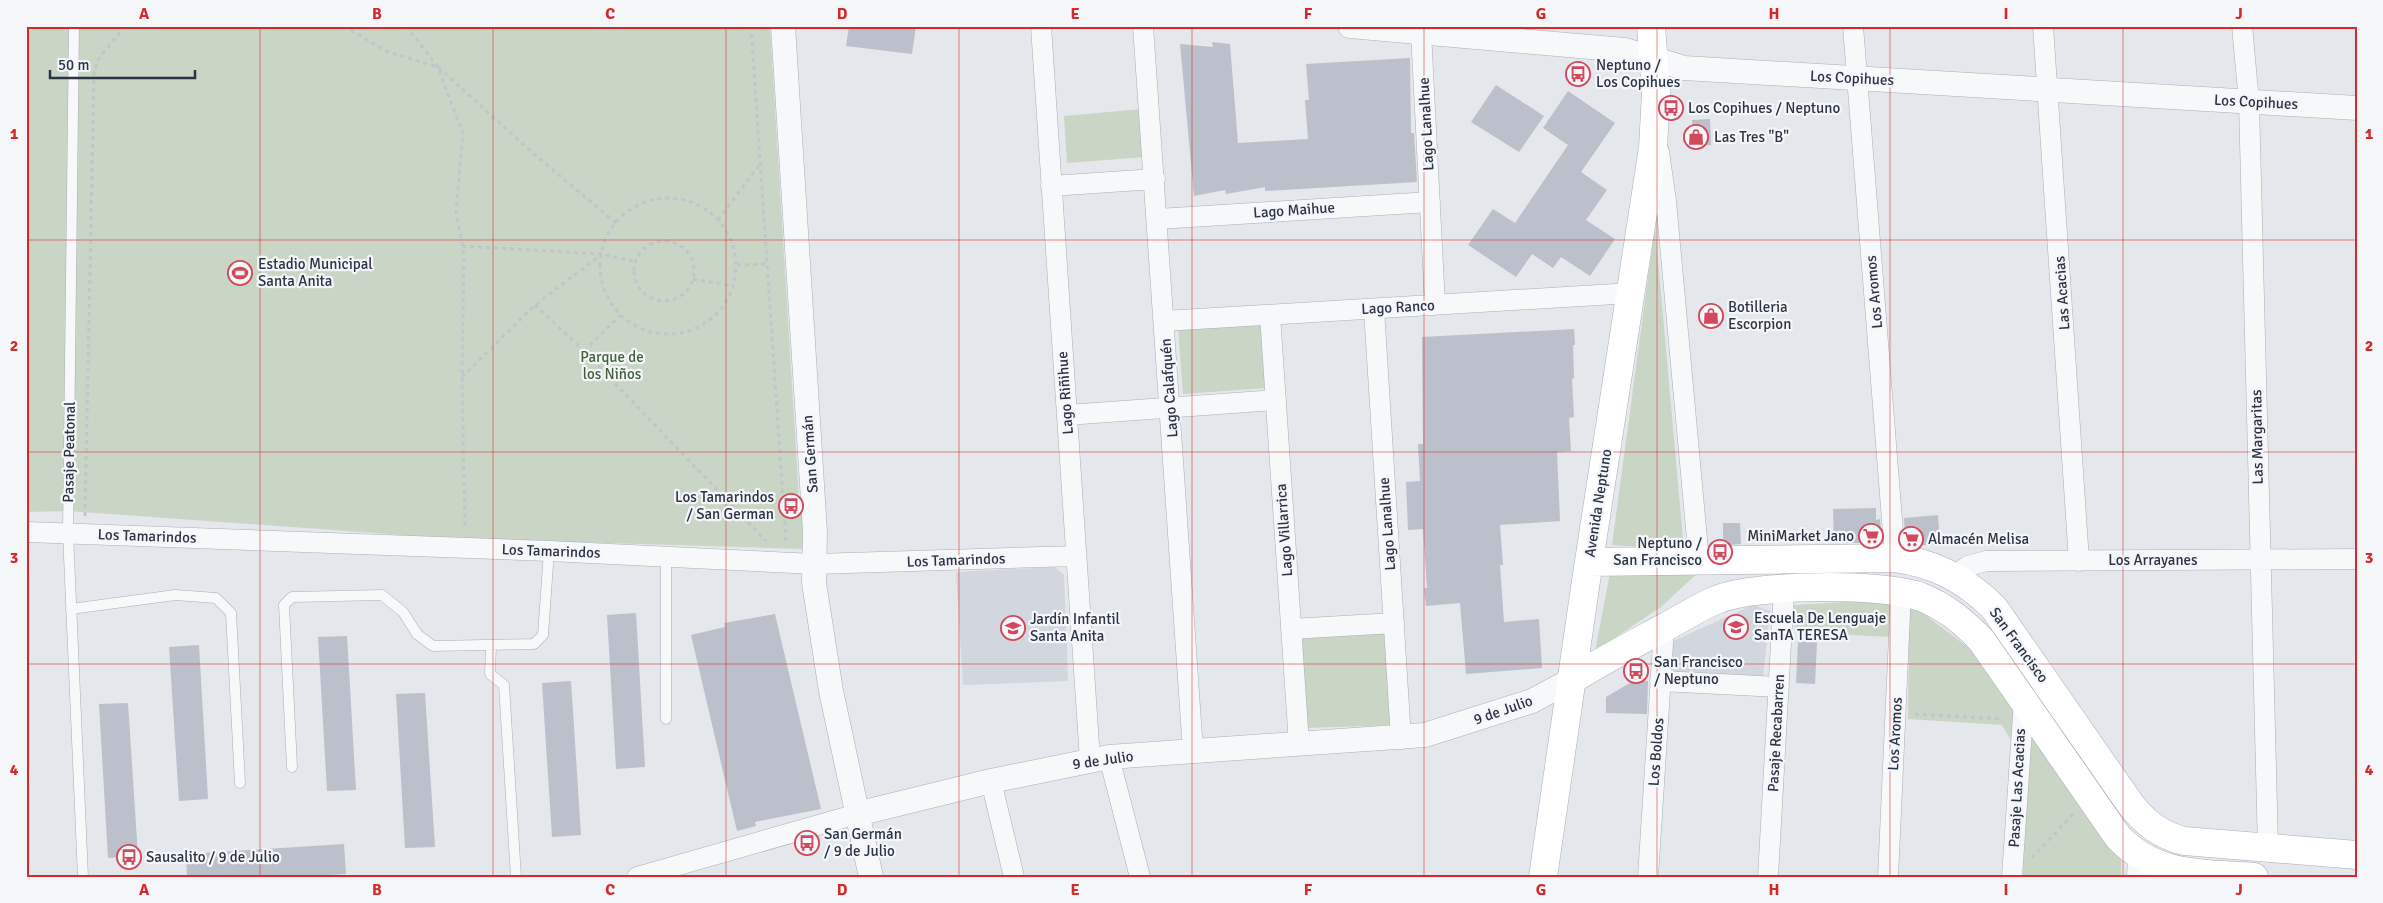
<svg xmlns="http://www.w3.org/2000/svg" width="2383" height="903" viewBox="0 0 2383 903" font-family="Signika,sans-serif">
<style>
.built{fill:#d2d6de}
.green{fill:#c9d6c5}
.building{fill:#bbc0ca}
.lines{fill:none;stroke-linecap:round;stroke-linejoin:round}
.service-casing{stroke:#a9aeb7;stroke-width:11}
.minor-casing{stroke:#a9aeb7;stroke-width:21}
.tertiary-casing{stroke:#a9aeb7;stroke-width:25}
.secondary-casing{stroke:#a9aeb7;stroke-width:29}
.path{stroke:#c2c5cb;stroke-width:3;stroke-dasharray:4 4;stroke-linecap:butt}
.service{stroke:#f7f8fa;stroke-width:10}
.minor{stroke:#f7f8fa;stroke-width:20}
.tertiary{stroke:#f7f8fa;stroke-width:24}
.secondary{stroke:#fff;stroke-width:28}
.grid{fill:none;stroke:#d62828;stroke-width:1;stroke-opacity:0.55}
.labels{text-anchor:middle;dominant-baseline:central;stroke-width:4.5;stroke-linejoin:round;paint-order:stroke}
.poi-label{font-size:15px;fill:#2b3445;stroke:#f4f6f9;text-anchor:start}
.street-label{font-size:15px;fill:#2b3445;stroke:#f4f6f9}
.park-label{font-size:15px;fill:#3f6138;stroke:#f4f6f9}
.neatline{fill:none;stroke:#d62828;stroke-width:2}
.grid-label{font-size:16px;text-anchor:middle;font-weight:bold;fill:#d62828}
</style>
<rect width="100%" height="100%" fill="#e4e7ec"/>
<path class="built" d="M1055,567L1064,575L1068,681L963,685L956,572Z
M1753,605L1770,611L1763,677L1672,674L1671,642Z"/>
<path class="green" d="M26,26H770L799,499C806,515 808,532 802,549L444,538L68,511L26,512Z
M1142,109L1146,157L1067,163L1064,116Z
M1655,226L1684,550L1612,545Z
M1263,322L1267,388L1183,394L1178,328Z
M1702,569L1661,607L1595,651L1610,573Z
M1880,600L1920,611L1969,648L2099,833L2121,855V877H2023L2025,764L2002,725L1908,719L1909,638L1795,632L1794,605Z
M1389,629L1395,725L1306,728L1302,635Z"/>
<path class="building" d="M849,26H916L912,54L846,46Z
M1212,42L1230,44L1238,143L1308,139L1305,100H1309L1306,64L1410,58L1411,133H1414L1417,182L1265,191V187L1226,194L1225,190L1194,196L1180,44L1213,47Z
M1496,85L1544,116L1519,152L1471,122Z
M1568,91L1615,123L1581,172L1607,190L1586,220L1615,239L1590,276L1561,257L1553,268L1532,254L1516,277L1468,245L1493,209L1515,223L1568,145L1543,128Z
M1710,119L1711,145L1693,146L1692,120Z
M1574,329L1575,345H1573L1574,378L1572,379L1574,417L1569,418L1571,451L1557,452L1560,521L1500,525L1503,565H1500L1504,622L1539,619L1542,668L1466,674L1460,603L1426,606L1424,588H1427L1423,529L1408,530L1406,482L1420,481L1418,444H1423L1422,337Z
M1876,508V520L1880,519L1881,530L1870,543H1834L1833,509Z
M1938,515L1940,544L1914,546L1905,538L1904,518Z
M1723,523H1740L1741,544L1729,545L1723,538Z
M636,613L645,767L616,769L607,615Z
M775,614L821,809L755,822L756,826L737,831L691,635L725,627L724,623Z
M347,636L356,790L327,791L318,637Z
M1798,641L1817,642L1815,684L1796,683Z
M199,645L208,799L179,801L169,647Z
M1635,680L1648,681L1647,714L1606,713V697Z
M571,681L581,835L552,837L542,683Z
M425,693L435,847L405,848L396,694Z
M128,703L138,856L108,858L99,704Z
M344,844L346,874L300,877H187L186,854Z"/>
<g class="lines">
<defs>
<path id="service" d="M74,26L68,533L83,877
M666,556V719
M71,609L175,595L216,598L231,613L240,783
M491,645L490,674L504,685L516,877
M292,767L284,605L292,597L382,595L403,612L417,634L433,646L534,644L543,635L549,551"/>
<path id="minor" d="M1041,26L1090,760
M1143,26L1193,751
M1853,26L1895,558
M2043,26L2079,561
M2242,26L2249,102L2268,848
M1421,32L1435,305
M1659,152L1666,201L1699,561
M1051,186L1155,179
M1158,219L1430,202
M1374,309L1401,739
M1270,315L1299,744
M1164,321L1632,293
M1067,415L1276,400
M26,532L549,551L815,564L1076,556
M1954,576L1968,566L1986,561L2357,559
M1291,629L1394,623
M1660,681L1779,687
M1109,757L1140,877
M991,781L1014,877
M637,877L857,814
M1648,877L1664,628
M1768,877L1784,589
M1888,877L1901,592
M2012,877L2024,700
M2137,877L2138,856"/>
<path id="tertiary" d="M783,26L815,532L814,583L831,691L871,877
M1350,26L1625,50L1684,68L2357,108
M857,814L991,781L1109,757L1425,735L1532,701L1573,679"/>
<path id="secondary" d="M1589,562L1895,558C1935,563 1966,580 1994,608L2131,805C2146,824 2161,835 2184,841L2357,855
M1573,679C1603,660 1634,644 1665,627C1683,618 1700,606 1719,599C1757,584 1883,583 1921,597C1946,607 1964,622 1982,641L2118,837C2156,877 2202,873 2254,877
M1543,877L1587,574L1653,148L1656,93L1651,26"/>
</defs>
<use href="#service" class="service-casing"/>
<use href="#minor" class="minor-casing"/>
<use href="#tertiary" class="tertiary-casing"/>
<use href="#secondary" class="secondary-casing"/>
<path class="path" d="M344,26L386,51L438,67L534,154L616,223
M406,26L438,67L463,134L456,212L464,254L462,377L465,529
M751,26L786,543
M600 266a68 68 0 1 1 136 0a68 68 0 1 1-136 0Z
M718,220L760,164
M634 271a30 30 0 1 1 60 0a30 30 0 1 1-60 0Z
M462,246L601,254L636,262
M737,265L767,264
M693,279L734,286
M535,305L584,351L766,541
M584,351L621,315
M462,377L535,305L601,255
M85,516L94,74L98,60L125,26
M1915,714L2003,719
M2032,858L2074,813"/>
<use href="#service" class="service"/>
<use href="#minor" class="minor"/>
<use href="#tertiary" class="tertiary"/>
<use href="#secondary" class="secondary"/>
</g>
<path class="grid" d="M260,26V877M493,26V877M726,26V877M959,26V877M1192,26V877M1424,26V877M1657,26V877M1890,26V877M2123,26V877M26,240H2357M26,452H2357M26,664H2357"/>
<defs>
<symbol id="bus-ring" viewBox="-11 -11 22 22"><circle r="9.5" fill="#f4f6f9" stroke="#d1495b" stroke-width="1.5"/><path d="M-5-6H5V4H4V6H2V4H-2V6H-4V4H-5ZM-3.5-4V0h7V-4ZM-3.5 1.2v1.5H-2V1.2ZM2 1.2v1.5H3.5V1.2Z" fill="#d1495b"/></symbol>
<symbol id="shop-ring" viewBox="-11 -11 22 22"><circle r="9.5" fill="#f4f6f9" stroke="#d1495b" stroke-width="1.5"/><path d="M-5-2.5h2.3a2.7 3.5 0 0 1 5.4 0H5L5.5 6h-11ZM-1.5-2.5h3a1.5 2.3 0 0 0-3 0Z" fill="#d1495b"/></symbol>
<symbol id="stadium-ring" viewBox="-11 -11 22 22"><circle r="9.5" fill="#f4f6f9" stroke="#d1495b" stroke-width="1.5"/><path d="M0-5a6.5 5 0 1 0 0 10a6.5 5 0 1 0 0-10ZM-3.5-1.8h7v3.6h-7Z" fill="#d1495b"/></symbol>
<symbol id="supermarket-ring" viewBox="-11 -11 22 22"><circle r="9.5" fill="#f4f6f9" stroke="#d1495b" stroke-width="1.5"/><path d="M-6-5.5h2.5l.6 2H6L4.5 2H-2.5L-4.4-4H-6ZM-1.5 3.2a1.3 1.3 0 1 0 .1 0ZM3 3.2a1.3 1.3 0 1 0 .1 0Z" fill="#d1495b"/></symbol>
<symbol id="school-ring" viewBox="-11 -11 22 22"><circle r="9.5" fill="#f4f6f9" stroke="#d1495b" stroke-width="1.5"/><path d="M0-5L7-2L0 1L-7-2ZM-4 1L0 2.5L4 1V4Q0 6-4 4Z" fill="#d1495b"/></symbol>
</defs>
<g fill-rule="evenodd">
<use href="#bus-ring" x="1564" y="60" width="28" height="28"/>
<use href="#bus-ring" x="1657" y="94" width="28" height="28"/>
<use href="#shop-ring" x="1682" y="123" width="28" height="28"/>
<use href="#stadium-ring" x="226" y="259" width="28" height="28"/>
<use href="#shop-ring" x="1697" y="302" width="28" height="28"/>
<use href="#bus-ring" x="777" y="492" width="28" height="28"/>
<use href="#supermarket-ring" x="1857" y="522" width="28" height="28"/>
<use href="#supermarket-ring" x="1897" y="525" width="28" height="28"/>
<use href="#bus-ring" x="1706" y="538" width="28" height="28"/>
<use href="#school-ring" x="1722" y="613" width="28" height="28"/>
<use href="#school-ring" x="999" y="614" width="28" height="28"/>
<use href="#bus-ring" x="1622" y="657" width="28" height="28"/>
<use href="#bus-ring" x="793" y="829" width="28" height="28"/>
<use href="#bus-ring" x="115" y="843" width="28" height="28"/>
</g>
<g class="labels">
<g class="poi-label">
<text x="1596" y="65">Neptuno /<tspan x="1596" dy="17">Los Copihues</tspan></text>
<text x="1688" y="108">Los Copihues / Neptuno</text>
<text x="1714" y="137">Las Tres "B"</text>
<text x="258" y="264">Estadio Municipal<tspan x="258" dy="17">Santa Anita</tspan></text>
<text x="1728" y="307">Botilleria<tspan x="1728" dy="17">Escorpion</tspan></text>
<text x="774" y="497" text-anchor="end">Los Tamarindos<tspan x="774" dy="17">/ San German</tspan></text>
<text x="1854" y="536" text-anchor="end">MiniMarket Jano</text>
<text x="1928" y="539">Almacén Melisa</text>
<text x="1702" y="543" text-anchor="end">Neptuno /<tspan x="1702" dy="17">San Francisco</tspan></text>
<text x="1754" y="618">Escuela De Lenguaje<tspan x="1754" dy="17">SanTA TERESA</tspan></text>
<text x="1030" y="619">Jardín Infantil<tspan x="1030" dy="17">Santa Anita</tspan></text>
<text x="1654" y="662">San Francisco<tspan x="1654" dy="17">/ Neptuno</tspan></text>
<text x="824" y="834">San Germán<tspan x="824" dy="17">/ 9 de Julio</tspan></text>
<text x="146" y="857">Sausalito / 9 de Julio</text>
</g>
<g class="street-label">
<text transform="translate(1852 78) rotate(3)">Los Copihues</text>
<text transform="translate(2256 102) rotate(3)">Los Copihues</text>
<text transform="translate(1426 124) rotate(-93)">Lago Lanalhue</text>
<text transform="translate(1294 210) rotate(-4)">Lago Maihue</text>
<text transform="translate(1874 292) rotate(-95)">Los Aromos</text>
<text transform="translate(2062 293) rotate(-94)">Las Acacias</text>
<text transform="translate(1398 307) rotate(-3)">Lago Ranco</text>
<text transform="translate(1169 388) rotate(-94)">Lago Calafquén</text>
<text transform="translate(1065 393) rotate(-94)">Lago Riñihue</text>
<text transform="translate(2257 437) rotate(-91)">Las Margaritas</text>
<text transform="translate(69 452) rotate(-89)">Pasaje Peatonal</text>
<text transform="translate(810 454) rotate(-94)">San Germán</text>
<text transform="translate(1598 503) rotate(-81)">Avenida Neptuno</text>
<text transform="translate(1387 524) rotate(-94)">Lago Lanalhue</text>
<text transform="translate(1284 530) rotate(-94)">Lago Villarrica</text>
<text transform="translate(147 536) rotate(2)">Los Tamarindos</text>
<text transform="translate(551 551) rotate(2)">Los Tamarindos</text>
<text transform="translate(956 560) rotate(-2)">Los Tamarindos</text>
<text x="2153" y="560">Los Arrayanes</text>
<text transform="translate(2019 645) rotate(54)">San Francisco</text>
<text transform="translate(1503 710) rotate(-19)">9 de Julio</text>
<text transform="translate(1776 733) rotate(-87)">Pasaje Recabarren</text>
<text transform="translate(1895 734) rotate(-87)">Los Aromos</text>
<text transform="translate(1656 752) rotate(-86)">Los Boldos</text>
<text transform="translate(1103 760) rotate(-8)">9 de Julio</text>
<text transform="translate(2017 788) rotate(-87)">Pasaje Las Acacias</text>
</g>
<g class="park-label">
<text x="612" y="357">Parque de<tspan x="612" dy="17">los Niños</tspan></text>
</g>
</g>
<rect width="2383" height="903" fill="none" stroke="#f4f6f9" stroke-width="55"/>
<path d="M50 70v8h145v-8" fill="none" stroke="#2b3445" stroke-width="2.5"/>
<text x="58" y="70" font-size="15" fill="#2b3445" stroke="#f4f6f9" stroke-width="4" paint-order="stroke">50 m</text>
<rect x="28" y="28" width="2328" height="848" class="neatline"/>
<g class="grid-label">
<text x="144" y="19">A</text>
<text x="377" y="19">B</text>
<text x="610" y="19">C</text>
<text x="842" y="19">D</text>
<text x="1075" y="19">E</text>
<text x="1308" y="19">F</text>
<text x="1541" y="19">G</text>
<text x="1774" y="19">H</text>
<text x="2006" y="19">I</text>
<text x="2239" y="19">J</text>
<text x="14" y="139">1</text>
<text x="2369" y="139">1</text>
<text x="14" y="351">2</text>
<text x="2369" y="351">2</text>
<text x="14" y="563">3</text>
<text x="2369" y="563">3</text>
<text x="14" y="775">4</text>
<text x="2369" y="775">4</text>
<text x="144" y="895">A</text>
<text x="377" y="895">B</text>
<text x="610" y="895">C</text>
<text x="842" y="895">D</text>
<text x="1075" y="895">E</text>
<text x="1308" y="895">F</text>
<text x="1541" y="895">G</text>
<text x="1774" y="895">H</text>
<text x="2006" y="895">I</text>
<text x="2239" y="895">J</text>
</g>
</svg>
